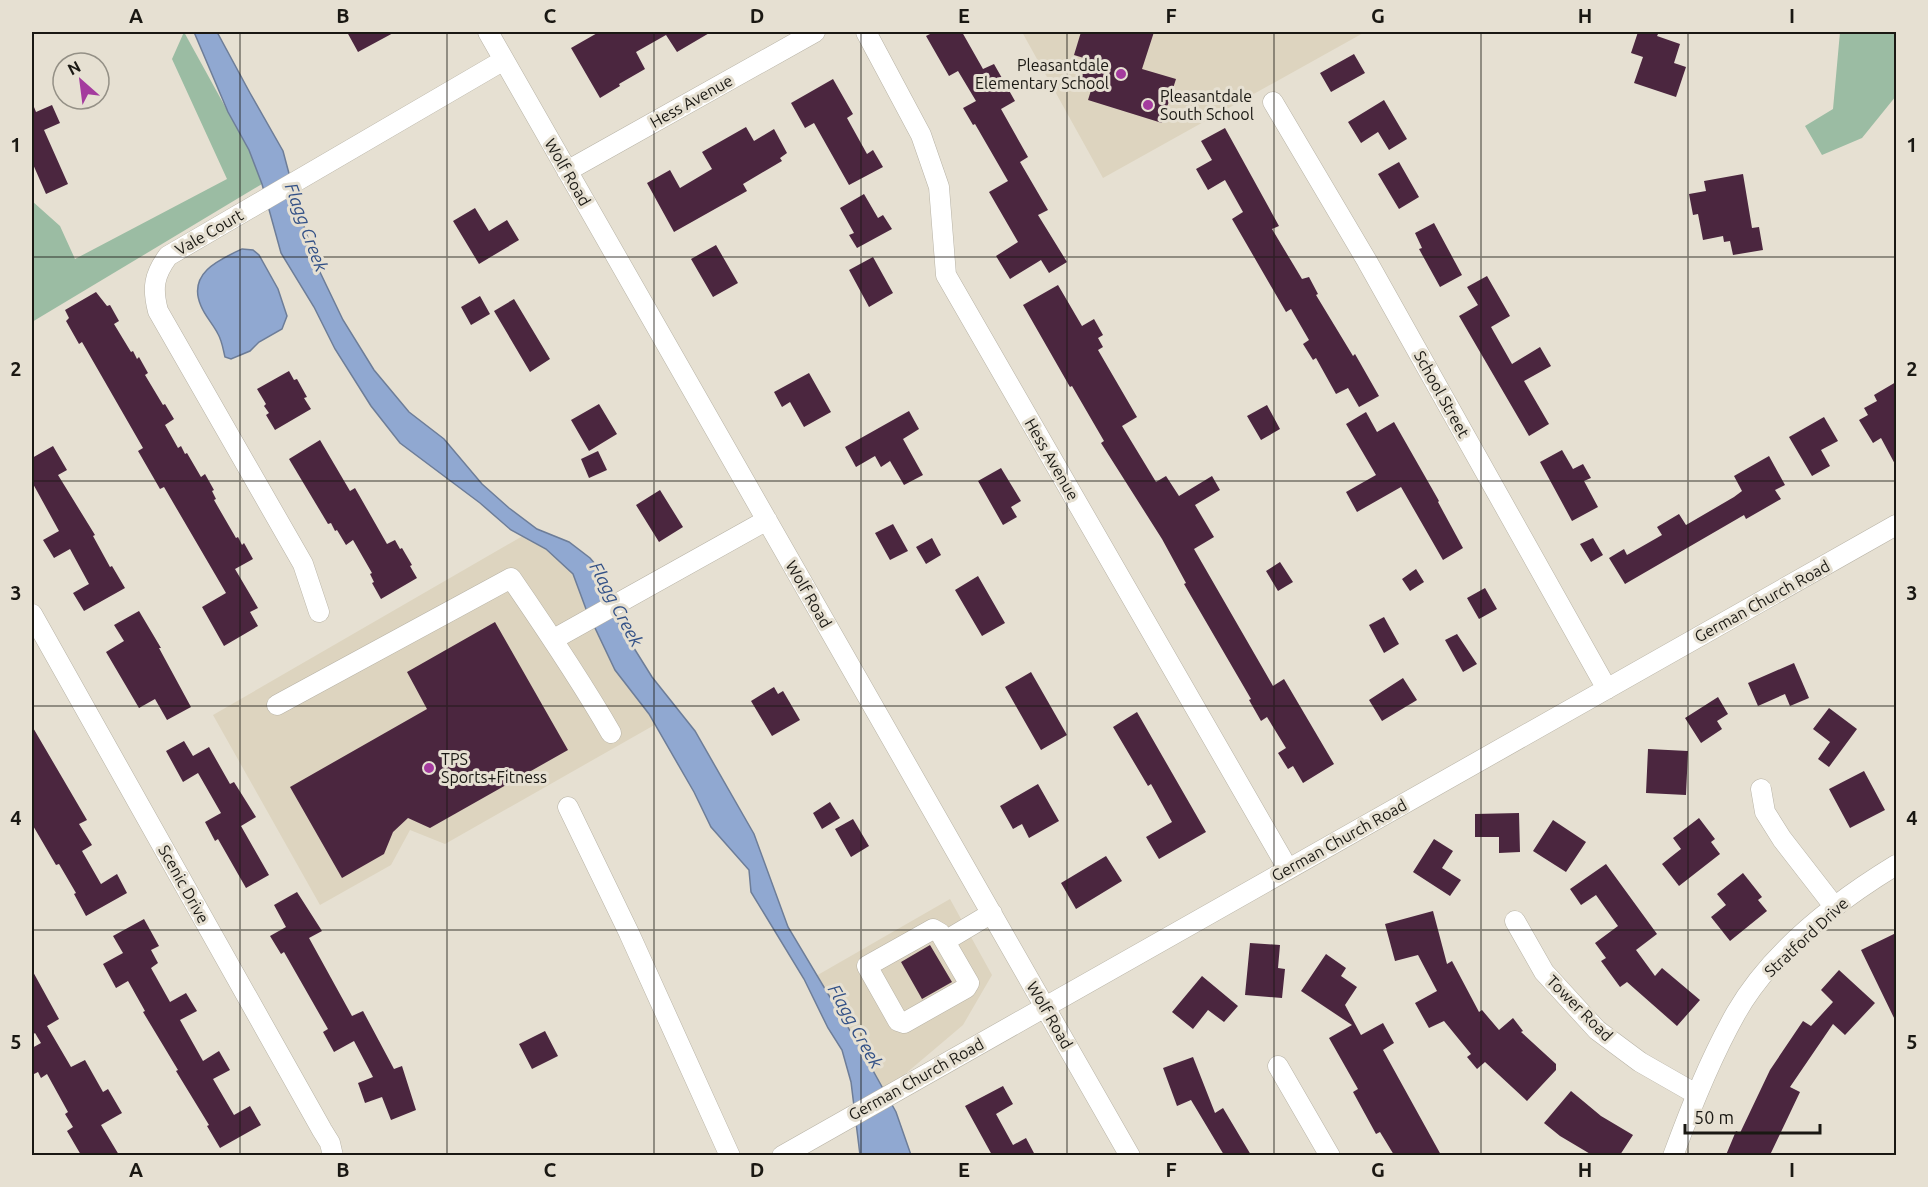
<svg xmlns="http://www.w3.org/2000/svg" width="1928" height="1187" viewBox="0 0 1928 1187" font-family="Ubuntu,sans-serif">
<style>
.built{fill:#ddd4bf}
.green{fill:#9bbca3}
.water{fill:#90a8d1;stroke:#6d7d98;stroke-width:1.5}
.building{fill:#4b263f}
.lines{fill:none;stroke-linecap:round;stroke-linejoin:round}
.minor-casing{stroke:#b7b2a5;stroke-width:21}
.minor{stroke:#fff;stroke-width:20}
.grid{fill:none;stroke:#1a1813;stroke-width:1.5;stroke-opacity:0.55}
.poi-dot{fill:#a43b9e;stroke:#e6e0d2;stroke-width:2}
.labels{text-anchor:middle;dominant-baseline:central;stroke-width:6;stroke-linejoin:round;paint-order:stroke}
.poi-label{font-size:16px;fill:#1a1813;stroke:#e6e0d2;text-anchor:start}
.street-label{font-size:16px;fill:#1a1813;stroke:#e6e0d2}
.water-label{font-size:18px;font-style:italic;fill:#325086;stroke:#e6e0d2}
.neatline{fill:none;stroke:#1a1813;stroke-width:2}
.grid-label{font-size:20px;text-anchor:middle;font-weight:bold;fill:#1a1813}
</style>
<rect width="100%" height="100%" fill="#e6e0d2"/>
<path class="built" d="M1022,32H1365L1103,178Z
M533,530L607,603L652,686L672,715L445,844L410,830L391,865L320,905L213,715Z
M950,899L992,975L963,1025L878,1097L809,980Z"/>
<path class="green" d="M184,32L249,150L262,184L32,322V201L60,226L75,259L227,179L172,59Z
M1840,32H1896V96L1862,138L1822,155L1805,126L1833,109Z"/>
<path class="water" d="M194,32H217L250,93L283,151L299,211L318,268L343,320L374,370L409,412L444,439L482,484L509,508L537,529L569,542L590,558L603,573L605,587L617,621L652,677L695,731L754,834L788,927L861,1049L896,1112L911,1155H860L851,1082L842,1050L828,1028L804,979L751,892L749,870L711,827L694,792L649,714L615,670L586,609L573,574L546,549L511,530L480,503L400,443L371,406L335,349L314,307L281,253L262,184L249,150L228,112Z
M242,249L253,250L259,255L278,289L287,316L282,329L259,342L250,351L231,359L225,357C223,349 222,341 218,334C213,324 205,316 201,306C187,274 218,260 242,249Z"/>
<path class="building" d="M347,32H395L358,52Z
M599,32H711L677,52L666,35L636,52L645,69L619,84L620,86L600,98L571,48Z
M934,32H962L983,69L994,64L1015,101L1001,109L1028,157L1020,162L1048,210L1038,215L1067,262L1049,273L1041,260L1010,279L996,256L1018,242L989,192L1008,181L975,124L973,125L963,108L976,101L958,71L949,76L926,36Z
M1081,32H1154L1142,69L1176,79L1162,123L1088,100L1093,84L1081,80L1087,59L1074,55Z
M1638,32H1659L1657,36L1680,44L1674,63L1686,67L1676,97L1634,83L1643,57L1631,53Z
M1354,54L1365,73L1331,92L1320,73Z
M833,79L853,114L847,118L867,154L873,150L883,167L849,185L814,123L805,128L791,103Z
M1384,100L1407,139L1389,150L1378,132L1361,143L1348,122Z
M32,102L36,112L52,105L60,123L44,130L68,184L46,194L32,162Z
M746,127L754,141L774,129L787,153L780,158L782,161L743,184L747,191L674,232L647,183L670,170L680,188L712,169L702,152Z
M1225,128L1279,226L1272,229L1302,279L1309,277L1318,294L1316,295L1353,356L1355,354L1379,396L1359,407L1348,388L1336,394L1316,358L1313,360L1303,344L1309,340L1291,309L1286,312L1232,219L1243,212L1225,180L1208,190L1196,169L1212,160L1201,141Z
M1399,162L1419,197L1399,209L1378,174Z
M1743,174L1752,228L1759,227L1763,250L1733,255L1730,241L1724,242L1723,236L1703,240L1698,214L1693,215L1689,194L1706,191L1704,181Z
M864,194L878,218L883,215L892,229L857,248L849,235L854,233L840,208Z
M475,208L489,231L507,220L519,240L479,264L453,221Z
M1434,223L1462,275L1440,287L1419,249L1422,248L1415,233Z
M716,245L738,283L713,297L691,259Z
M873,257L893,293L869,307L849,270Z
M1487,276L1510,316L1491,327L1512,364L1540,347L1551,366L1524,381L1549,424L1529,436L1459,316L1478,305L1467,287Z
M1058,285L1082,326L1094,319L1103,335L1098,338L1103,347L1098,350L1137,417L1122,426L1156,482L1166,476L1179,496L1212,476L1220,490L1195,505L1214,537L1194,549L1273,686L1284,679L1334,764L1303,783L1293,766L1288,769L1278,753L1286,748L1267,717L1261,721L1249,700L1251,699L1184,584L1186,583L1162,539L1101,443L1104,441L1072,386L1070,387L1023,305Z
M96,292L107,306L110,305L119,321L114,324L131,352L133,351L137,359L139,357L148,373L145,375L163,405L165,404L174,419L165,425L178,448L181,446L185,454L187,453L201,477L205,474L214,490L212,491L216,499L214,500L236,538L238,537L242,545L244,543L253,559L235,569L258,608L250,612L258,626L224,646L202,607L226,593L164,487L160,489L138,451L143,448L82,342L79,344L66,321L69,318L65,310Z
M480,296L490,314L471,325L461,307Z
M514,299L550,359L530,372L494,311Z
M289,371L294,380L297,379L307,397L304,398L311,409L275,430L266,415L269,413L264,406L266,404L257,389Z
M809,373L831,412L804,427L790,402L782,407L774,392Z
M1896,382V466L1881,438L1873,443L1859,420L1868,415L1864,408L1877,401L1874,395Z
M599,404L617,434L589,451L571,420Z
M1267,405L1280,429L1261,440L1247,416Z
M909,411L919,429L903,439L923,475L904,485L890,461L881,467L875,456L856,467L845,447Z
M1366,412L1377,432L1394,422L1439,501L1438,502L1463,548L1443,560L1401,487L1357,512L1346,492L1376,475L1346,424Z
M1824,417L1838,441L1821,450L1830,466L1812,476L1789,437Z
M320,440L350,491L355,488L387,544L395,540L400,549L402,548L412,565L410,566L417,578L381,599L372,583L374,582L370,574L372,573L353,540L346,545L337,530L335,531L331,523L328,524L289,459Z
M53,446L67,470L58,475L95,535L93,536L110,567L112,566L125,588L84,611L73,593L89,584L70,549L54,558L43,540L59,531L32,482V458Z
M1562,450L1573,469L1583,464L1591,478L1584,481L1598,507L1572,521L1540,462Z
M598,451L607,470L589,478L581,459Z
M1769,456L1785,485L1775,490L1781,499L1746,519L1744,515L1625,584L1609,558L1624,549L1627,555L1662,535L1657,527L1679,514L1686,525L1734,497L1742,491L1734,476Z
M1001,468L1021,501L1011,507L1017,517L1003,525L978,481Z
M660,490L683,527L659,542L636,505Z
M893,524L908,551L890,560L875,533Z
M932,538L941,555L926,564L916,547Z
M1593,538L1603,555L1591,562L1580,544Z
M1280,562L1293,582L1278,591L1266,571Z
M1416,569L1424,582L1410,591L1402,579Z
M978,576L1005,623L982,636L955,590Z
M1485,588L1497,609L1479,619L1467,598Z
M139,611L161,648H159L191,707L167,720L155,699L139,708L106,652L124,641L114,625Z
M1384,617L1399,644L1384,653L1369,625Z
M495,622L568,750L430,828L408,818L393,832L384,854L342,878L290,787L427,709L407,672Z
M1457,634L1477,664L1463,672L1445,640Z
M1794,663L1809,698L1790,706L1785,694L1758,706L1748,683Z
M1031,672L1067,735L1041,750L1005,687Z
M1403,678L1417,700L1382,721L1369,700Z
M774,687L778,694L783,691L800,720L772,736L751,701Z
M1718,697L1728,714L1717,721L1722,729L1701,743L1685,718Z
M1829,708L1857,729L1829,767L1818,759L1830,742L1813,729Z
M1137,712L1206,832L1159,859L1146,837L1172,822L1151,784L1148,786L1113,727Z
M32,726L87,820L79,824L92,845L82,851L101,884L117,874L127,893L86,916L74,894L76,893L59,864L56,865L32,824Z
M184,741L193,756L209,747L230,784L234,782L256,817L241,826L269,875L246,888L218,839L215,841L205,822L221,813L198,773L183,782L166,751Z
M1648,749L1688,751L1686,795L1646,793Z
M1864,771L1885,810L1850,828L1829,789Z
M1038,784L1059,821L1029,838L1022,824L1013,829L1000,806Z
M830,802L840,818L822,829L813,813Z
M1519,813L1520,852L1499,853V837H1475V814Z
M1699,818L1715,839L1711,842L1720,854L1679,886L1662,864L1681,849L1673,838Z
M853,819L869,846L851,857L835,829Z
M1553,820L1586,842L1566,872L1533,851Z
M1434,839L1453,851L1442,868L1461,880L1450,896L1413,872Z
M1106,856L1122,881L1076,909L1061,883Z
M1606,864L1657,934L1636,950L1655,976L1662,968L1700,1000L1677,1026L1627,982L1620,987L1601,961L1606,958L1595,943L1618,926L1596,895L1581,905L1570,889Z
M1743,873L1762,897L1758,900L1767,911L1730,941L1711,917L1726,905L1717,894Z
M297,892L322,931L309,938L352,1016L363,1011L394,1069L402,1066L416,1110L391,1120L382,1097L365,1103L358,1083L373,1077L354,1041L334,1052L323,1032L328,1029L284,952L281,954L270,936L286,927L274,905Z
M1433,911L1447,964L1452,961L1479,1012L1482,1010L1499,1030L1513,1018L1523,1031L1521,1032L1556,1064V1070L1527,1101L1485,1062L1477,1069L1467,1057L1471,1054L1444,1021L1429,1028L1415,1003L1437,991L1418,955L1395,961L1385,924Z
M144,919L159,946L151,950L158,963L151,968L170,1002L186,993L197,1011L180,1020L203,1061L219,1051L230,1070L213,1079L234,1115L250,1106L261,1125L220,1148L207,1126L209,1125L176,1071L178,1070L143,1012L145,1011L128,981L116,988L103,964L123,953L113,936Z
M1896,933V1022L1861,950Z
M1250,943L1280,945L1278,968L1285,969L1282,998L1245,995Z
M930,945L952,982L922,999L901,962Z
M1326,954L1346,968L1341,976L1357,987L1345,1005L1361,1035L1383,1023L1394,1043L1383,1050L1441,1155H1394L1380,1132L1376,1134L1353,1092L1358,1089L1329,1038L1352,1025L1301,991Z
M32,970L59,1019L47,1026L71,1067L85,1060L103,1092L108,1089L122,1113L101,1125L119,1155H81L67,1131L73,1127L65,1114L68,1112L47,1074L41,1078L38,1072L32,1075V1048L41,1043L35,1033L32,1035Z
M1839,970L1875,1003L1845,1035L1833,1024L1790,1087L1800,1092L1770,1155H1726L1736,1131L1740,1133L1770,1070L1803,1021L1811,1026L1833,1002L1821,990Z
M1202,976L1238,1006L1224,1022L1208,1010L1193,1029L1172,1012Z
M545,1031L558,1056L532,1069L519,1044Z
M1193,1057L1215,1113L1223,1108L1251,1155H1224L1191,1100L1177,1106L1163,1068Z
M1003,1086L1013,1104L996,1114L1013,1145L1026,1138L1035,1155H992L965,1106Z
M1571,1091L1601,1116L1633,1135L1620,1155H1592L1560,1136L1544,1123Z"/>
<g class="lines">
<defs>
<path id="minor" d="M488,32L1130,1156
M866,32L921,135L939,187L946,275L1288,869
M1273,102L1367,261L1607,689
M567,171L815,32
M319,612L303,564L158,311C152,288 154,275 168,256L504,60
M32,614L322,1130L330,1143L333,1156
M554,639L767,520
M277,705L511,578C546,629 580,679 611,733
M1761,789L1765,812L1782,839L1834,906
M568,807L629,933L730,1156
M1515,921L1544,972L1597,1030L1640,1062L1696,1094
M933,929L940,933L969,983L966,988L904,1023L898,1021L867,966Z
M945,941L992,913
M1278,1066L1330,1156
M782,1156L1896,525
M1673,1156C1691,1107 1710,1059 1736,1013C1771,952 1837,901 1896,865"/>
</defs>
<use href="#minor" class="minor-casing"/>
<use href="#minor" class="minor"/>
</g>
<path class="grid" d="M240,32V1156M447,32V1156M654,32V1156M861,32V1156M1067,32V1156M1274,32V1156M1481,32V1156M1688,32V1156M32,257H1896M32,481H1896M32,706H1896M32,930H1896"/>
<g class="poi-dot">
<circle cx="1121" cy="74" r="6"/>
<circle cx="1148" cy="105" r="6"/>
<circle cx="429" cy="768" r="6"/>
</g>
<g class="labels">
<g class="poi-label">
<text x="1109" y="65" text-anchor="end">Pleasantdale<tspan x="1109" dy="18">Elementary School</tspan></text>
<text x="1160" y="96">Pleasantdale<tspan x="1160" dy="18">South School</tspan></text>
<text x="441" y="759">TPS<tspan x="441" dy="18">Sports+Fitness</tspan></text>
</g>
<g class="street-label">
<text transform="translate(691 101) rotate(-29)">Hess Avenue</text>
<text transform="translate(568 172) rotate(60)">Wolf Road</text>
<text transform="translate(209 232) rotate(-30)">Vale Court</text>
<text transform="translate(1442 394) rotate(61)">School Street</text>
<text transform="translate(1052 459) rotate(60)">Hess Avenue</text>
<text transform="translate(809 594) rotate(60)">Wolf Road</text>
<text transform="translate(1762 601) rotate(-29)">German Church Road</text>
<text transform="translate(1339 840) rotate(-29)">German Church Road</text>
<text transform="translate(184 884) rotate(61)">Scenic Drive</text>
<text transform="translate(1806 937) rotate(-43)">Stratford Drive</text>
<text transform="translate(1580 1008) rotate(45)">Tower Road</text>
<text transform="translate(1050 1015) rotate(60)">Wolf Road</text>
<text transform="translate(916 1079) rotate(-29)">German Church Road</text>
</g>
<g class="water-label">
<text transform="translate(307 227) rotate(70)">Flagg Creek</text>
<text transform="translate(617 604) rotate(62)">Flagg Creek</text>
<text transform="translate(856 1026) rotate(61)">Flagg Creek</text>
</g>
</g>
<rect width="1928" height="1187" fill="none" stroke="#e6e0d2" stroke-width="66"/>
<g transform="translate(81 81) rotate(332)"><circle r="28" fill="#e6e0d2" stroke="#949086" stroke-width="1.5"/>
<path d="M0-4.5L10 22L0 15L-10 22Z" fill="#a43b9e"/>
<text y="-9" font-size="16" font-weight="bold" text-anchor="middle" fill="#1a1813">N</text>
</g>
<path d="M1685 1124v9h135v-9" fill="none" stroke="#1a1813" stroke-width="3"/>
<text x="1694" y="1124" font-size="18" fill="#1a1813" stroke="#e6e0d2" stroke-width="4.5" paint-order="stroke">50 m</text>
<rect x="33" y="33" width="1862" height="1121" class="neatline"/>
<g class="grid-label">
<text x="136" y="23">A</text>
<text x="343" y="23">B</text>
<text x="550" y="23">C</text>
<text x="757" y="23">D</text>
<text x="964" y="23">E</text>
<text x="1171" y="23">F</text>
<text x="1378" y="23">G</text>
<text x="1585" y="23">H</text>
<text x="1792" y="23">I</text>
<text x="16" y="152">1</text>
<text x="1912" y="152">1</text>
<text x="16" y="376">2</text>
<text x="1912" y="376">2</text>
<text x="16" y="600">3</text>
<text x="1912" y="600">3</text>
<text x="16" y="825">4</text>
<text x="1912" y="825">4</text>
<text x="16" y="1049">5</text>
<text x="1912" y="1049">5</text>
<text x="136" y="1177">A</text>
<text x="343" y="1177">B</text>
<text x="550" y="1177">C</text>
<text x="757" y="1177">D</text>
<text x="964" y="1177">E</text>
<text x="1171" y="1177">F</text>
<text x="1378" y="1177">G</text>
<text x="1585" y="1177">H</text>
<text x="1792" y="1177">I</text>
</g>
</svg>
